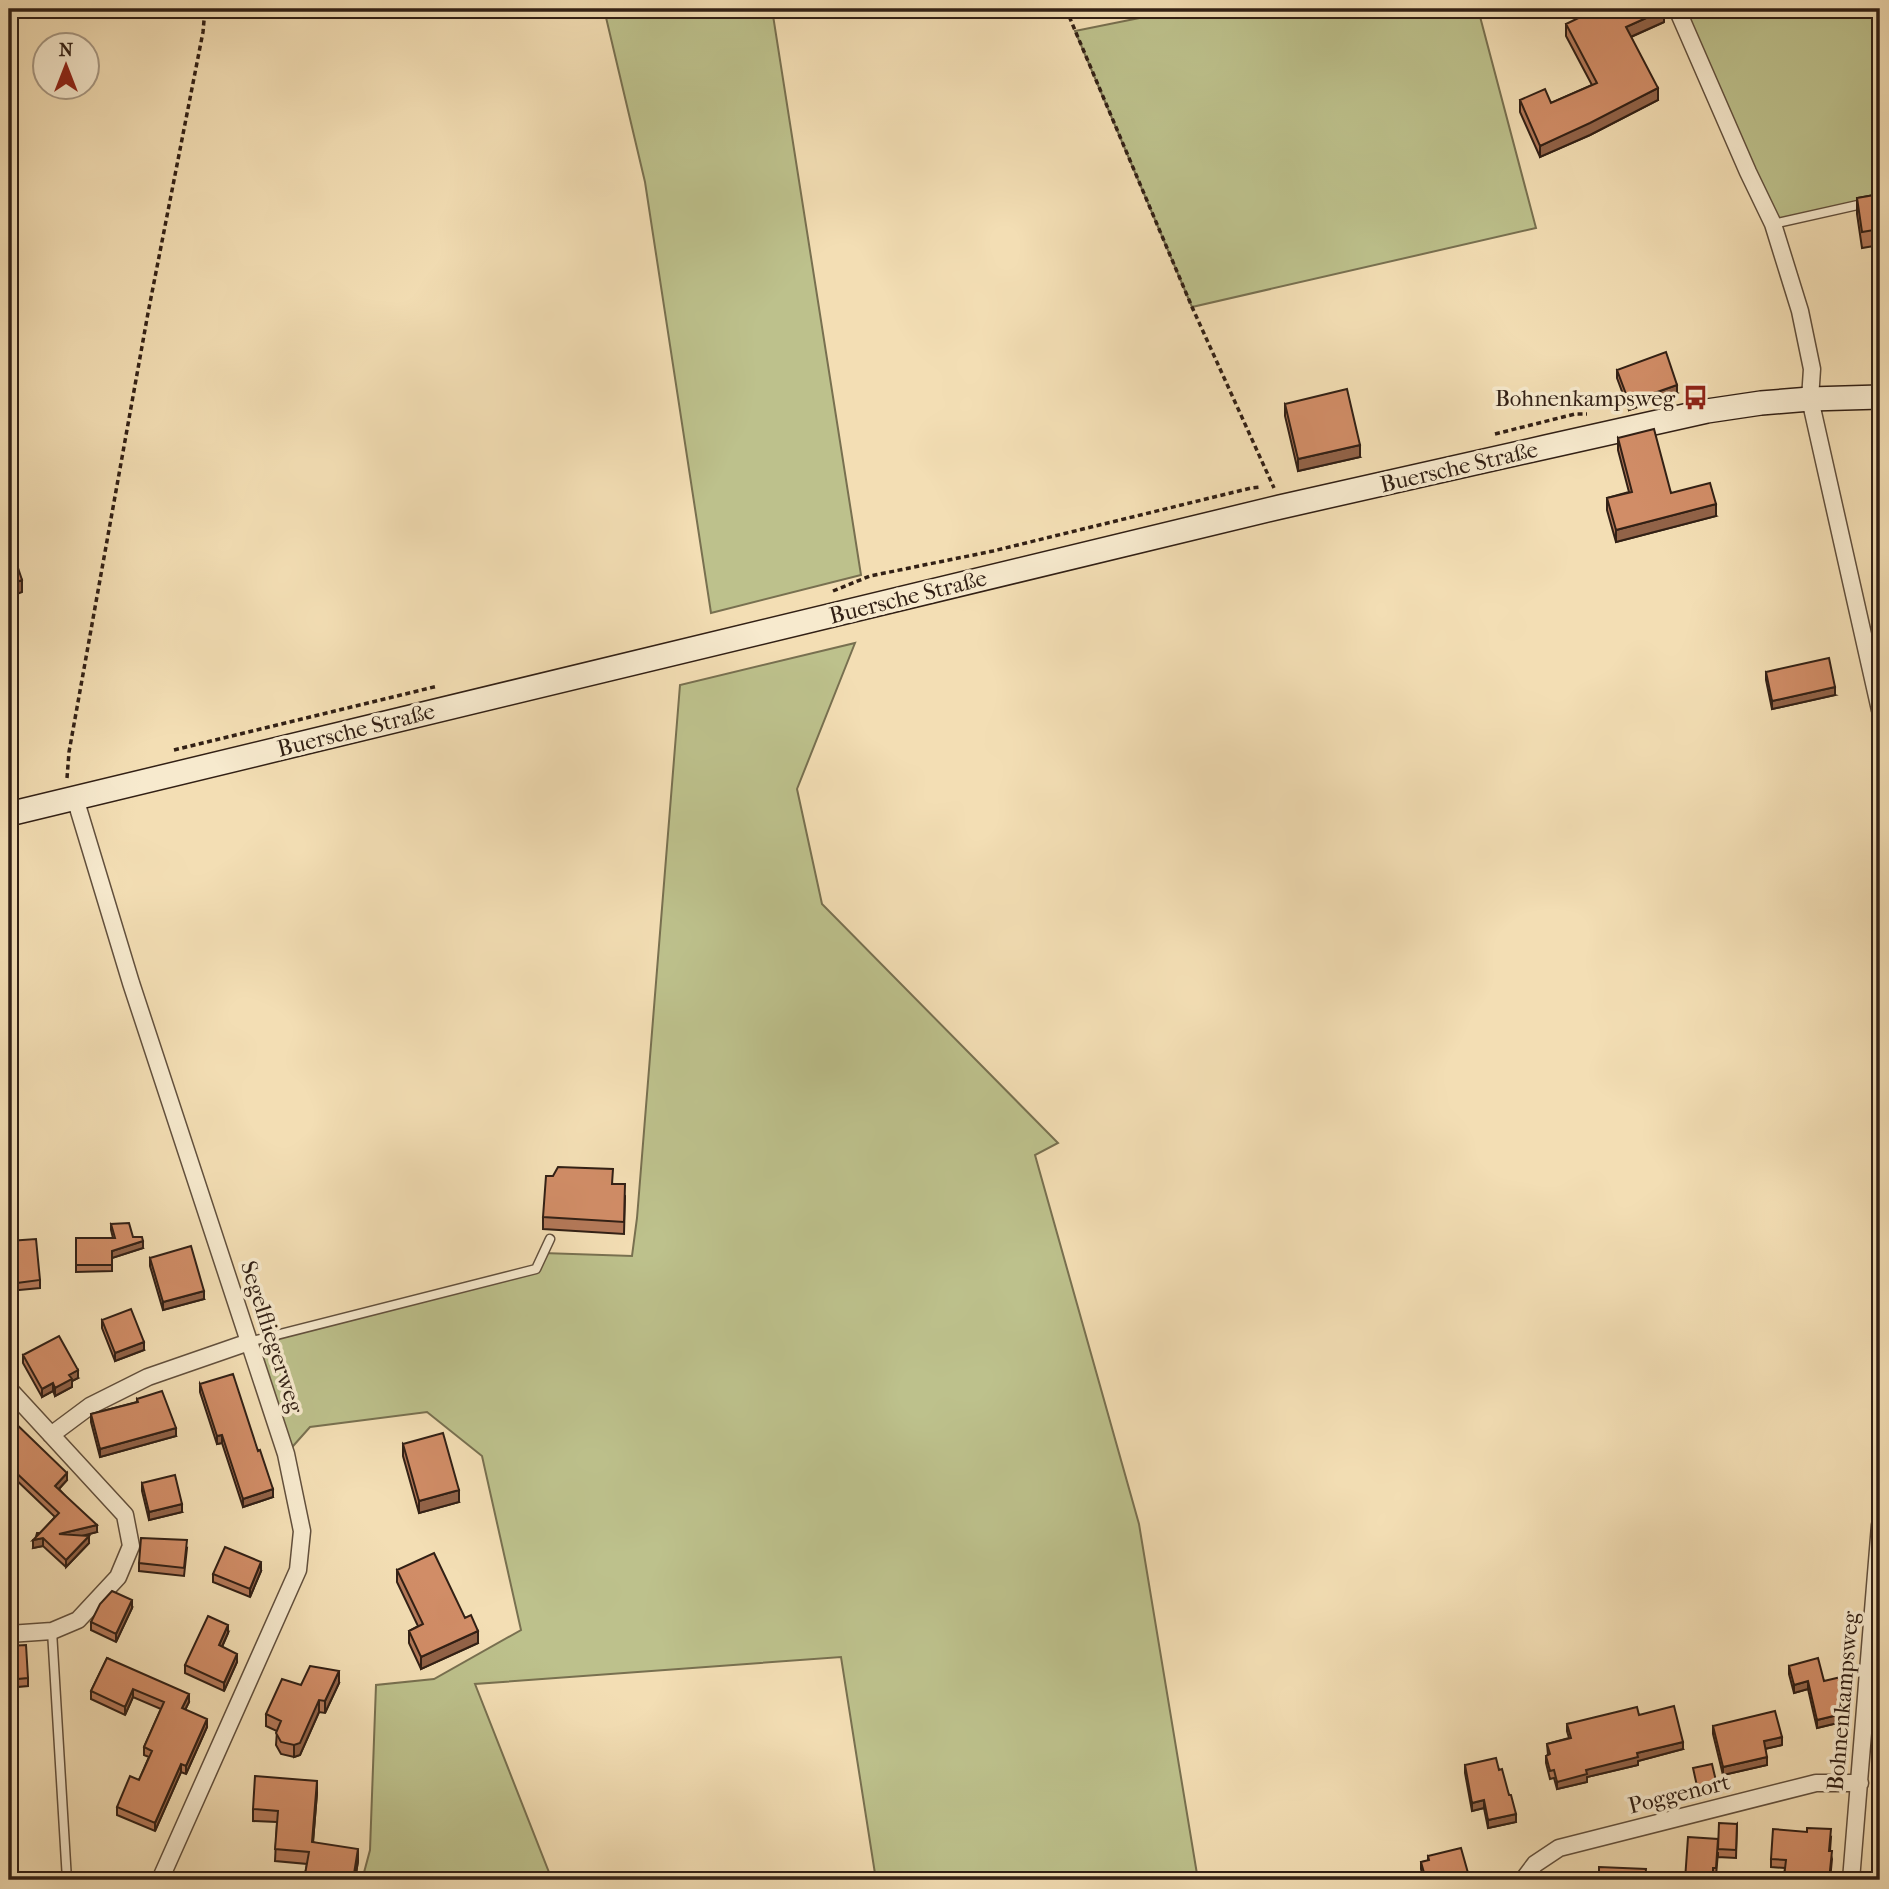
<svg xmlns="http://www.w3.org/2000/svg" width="1889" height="1889" viewBox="0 0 1889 1889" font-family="'IM FELL French Canon',serif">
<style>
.green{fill:#bdc18c;stroke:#787050;stroke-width:2}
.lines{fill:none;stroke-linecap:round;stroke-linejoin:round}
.lane-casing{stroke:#62503d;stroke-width:11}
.street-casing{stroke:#62503d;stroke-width:19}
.secondary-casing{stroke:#322015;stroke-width:26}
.path{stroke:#322015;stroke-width:3.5;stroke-dasharray:5 3.5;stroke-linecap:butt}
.lane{stroke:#f7eace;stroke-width:8}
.street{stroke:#f7eace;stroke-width:16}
.secondary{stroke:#f7eace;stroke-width:23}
.wall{fill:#b47959;stroke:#322015;stroke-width:2}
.shaded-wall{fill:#926348;stroke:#322015;stroke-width:2}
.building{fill:#d18d67;stroke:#322015;stroke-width:2}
.labels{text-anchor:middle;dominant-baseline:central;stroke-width:7;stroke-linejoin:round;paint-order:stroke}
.poi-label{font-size:23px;fill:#322015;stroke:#f7eace;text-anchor:end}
.street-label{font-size:23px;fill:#322015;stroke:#f7eace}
</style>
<rect width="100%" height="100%" fill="#f3deb4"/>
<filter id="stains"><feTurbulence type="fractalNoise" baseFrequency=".00286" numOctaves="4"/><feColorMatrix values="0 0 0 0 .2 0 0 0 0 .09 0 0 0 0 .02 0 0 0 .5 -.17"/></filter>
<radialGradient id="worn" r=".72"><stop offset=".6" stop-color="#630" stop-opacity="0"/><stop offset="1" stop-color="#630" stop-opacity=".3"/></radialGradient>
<path class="green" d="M604,9H772L861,575L711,613L645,182Z
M1184,9H1478L1536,228L1192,307L1075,31Z
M1677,9H1880V200L1773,224Z
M855,643L797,789L822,904L1058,1143L1035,1155L1139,1524L1198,1880H876L841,1657L475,1684L552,1880H362L370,1850L376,1685L434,1679L521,1630L482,1456L427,1412L310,1427L286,1454L249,1342L535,1269L543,1253L632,1256L637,1218L680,685Z"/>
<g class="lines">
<defs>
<path id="lane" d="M1773,224L1880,200
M249,1342L536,1269L550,1239
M52,1631L67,1880"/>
<path id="street" d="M1677,9L1748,172L1773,224L1800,311L1812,369L1810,399L1880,710
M75,798L131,983L286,1454L302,1531L298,1570L160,1880
M9,1389L125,1515L131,1546L118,1577L78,1620L52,1631L9,1634
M51,1435L90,1406L148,1377L249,1342
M1523,1880L1535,1864L1559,1848L1816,1783H1860
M1851,1880L1880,1525"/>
<path id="secondary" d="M9,814L1280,507L1546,447L1707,411L1761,403L1810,399L1880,397"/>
</defs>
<use href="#lane" class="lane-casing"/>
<use href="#street" class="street-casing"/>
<use href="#secondary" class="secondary-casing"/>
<path class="path" d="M1066,9L1192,307L1274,488
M1495,434L1575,414H1587
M833,591L870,576L993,551L1251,488L1261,487
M174,750L438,686
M67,778L69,752L148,313L203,32L205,9"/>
<use href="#lane" class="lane"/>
<use href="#street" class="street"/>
<use href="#secondary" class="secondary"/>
</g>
<path class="wall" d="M1664,22L1631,37L1658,100L1590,135L1540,157L1520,112V100L1551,103L1592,85L1566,36V24Z
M1880,194V245L1862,248L1857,214V198Z
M1617,370L1677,393L1629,410L1617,378Z
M1285,404L1360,457L1298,471L1285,416Z
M1618,438L1671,493L1716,516L1616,542L1607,510V498L1629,492L1618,450Z
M1766,672L1835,695L1772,709L1766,680Z
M613,1184L625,1196L624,1234L543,1229V1217Z
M111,1224L133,1237L143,1248L112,1258V1271L76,1272V1238H113L111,1230Z
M9,1241L40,1280V1288L9,1291Z
M150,1258L204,1299L163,1310L150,1266Z
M102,1320L144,1350L115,1361L102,1328Z
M23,1355L78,1378L72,1381V1387L55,1396L53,1391L42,1397L23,1363Z
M200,1384L273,1497L243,1507L222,1443L217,1444L200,1392Z
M137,1399L176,1436L100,1457L91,1422V1414L137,1402Z
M9,1417L67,1480L59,1489L97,1532L85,1535L89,1543L66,1567L43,1546L33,1548L37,1533H40L55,1517L9,1473Z
M403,1444L459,1502L419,1513L403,1456Z
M142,1483L182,1512L149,1520L142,1491Z
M187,1548L184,1576L139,1571V1563Z
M397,1570L465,1618L478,1643L421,1669L409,1643V1631L418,1626L397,1582Z
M261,1571L250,1597L213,1582V1574Z
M132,1608L116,1642L91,1630V1622Z
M228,1633L222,1647L237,1662L224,1691L185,1673V1665Z
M9,1646L28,1678V1686L18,1687V1692L9,1693Z
M107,1658L189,1702L185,1710L207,1727L186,1774L181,1772L155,1831L117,1815V1807L139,1780L149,1757L144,1755V1747L161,1709L133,1697L125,1715L91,1699V1691Z
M1789,1666L1824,1681L1850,1720L1817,1728L1808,1689L1794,1693L1789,1674Z
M339,1683L325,1713L319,1712L300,1755L294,1757L281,1754L276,1745L277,1731L266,1726V1714L301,1685Z
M1639,1715L1683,1749L1638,1761V1765L1587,1777V1782L1557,1789L1554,1778L1550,1779L1546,1763V1756L1548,1755L1547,1744L1569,1738L1567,1731V1724Z
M1713,1726L1782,1745L1765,1749L1767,1765L1723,1775L1713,1734Z
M1465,1765L1499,1770L1509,1795L1516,1822L1488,1828L1484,1808L1472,1811L1465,1773Z
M317,1793L313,1842L358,1861L355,1880H304L307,1864L275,1861L277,1822L253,1821V1809Z
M1737,1824L1736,1858L1718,1857V1852L1716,1876L1685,1880Z
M1831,1837L1830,1851L1832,1859L1830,1880H1784L1785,1868L1771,1867V1859Z
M1428,1856L1470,1880H1424L1421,1869V1862L1428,1861Z"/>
<path class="shaded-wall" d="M1664,10V22L1626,39V27Z
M1658,88V100L1590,135L1540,157V146Z
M1677,385V393L1629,410V402Z
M1360,445V457L1298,471V459Z
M1716,504V516L1616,542V530Z
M22,580V592L9,597V585Z
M1835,687V695L1772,709V701Z
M143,1241V1248L112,1258V1251Z
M204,1291V1299L163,1310V1302Z
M144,1342V1350L115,1361V1353Z
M78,1370V1378L72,1381V1387L55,1396V1388L69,1375Z
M53,1383V1391L42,1397V1389Z
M176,1428V1436L100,1457V1449Z
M222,1435V1443L217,1444V1436Z
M67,1473V1480L55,1493V1486Z
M273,1489V1497L243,1507V1499Z
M459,1490V1502L419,1513V1501Z
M182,1504V1512L149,1520V1512Z
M97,1525V1532L59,1542V1534Z
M89,1536V1543L66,1567V1560Z
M43,1538V1546L33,1548V1540Z
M261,1562V1571L250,1597V1589Z
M132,1600V1608L116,1642V1634Z
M228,1625V1633L219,1653V1645Z
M478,1631V1643L421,1669V1657Z
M237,1654V1662L224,1691V1683Z
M339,1671V1683L325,1713V1701Z
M1808,1681V1689L1794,1693V1685Z
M133,1689V1697L125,1715V1707Z
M189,1694V1702L182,1716V1708Z
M319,1700V1712L300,1755L294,1757V1745Z
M1850,1712V1720L1817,1728V1720Z
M207,1719V1727L186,1774V1766Z
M1782,1737V1745L1764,1749V1741Z
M1683,1742V1749L1638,1761V1765L1587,1777V1782L1557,1789V1782L1586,1770L1637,1753Z
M1767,1757V1765L1723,1775V1767Z
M181,1764V1772L155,1831V1823Z
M317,1781V1793L312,1854V1842Z
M1716,1781V1785L1697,1790V1786Z
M1484,1800V1808L1472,1811V1803Z
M1516,1814V1822L1488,1828V1820Z
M358,1849V1861L355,1880H353Z"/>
<path class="building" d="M1597,9H1663L1664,10L1626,27L1658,88L1590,123L1540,146L1520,100L1545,89L1551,103L1597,83L1566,24Z
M1880,194V229L1862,232L1857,198Z
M1666,352L1677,385L1629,402L1617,370Z
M1347,389L1360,445L1298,459L1285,404Z
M1654,429L1671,493L1710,483L1716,504L1616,530L1607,498L1632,492L1618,438Z
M10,544L22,580L9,585V545Z
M1829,658L1835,687L1772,701L1766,672Z
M558,1167L613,1169L612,1184H625L624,1222L543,1217L546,1176H553Z
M129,1223L133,1237H142L143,1241L112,1251V1265H76V1238H115L111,1224Z
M36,1239L40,1280L9,1284V1241Z
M191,1246L204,1291L163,1302L150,1258Z
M131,1309L144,1342L115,1353L102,1320Z
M59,1336L78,1370L69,1375L72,1379L55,1388L53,1383L42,1389L23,1355Z
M233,1374L258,1451L260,1450L273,1489L243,1499L222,1435L217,1436L200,1384Z
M162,1391L176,1428L100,1449L91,1414L138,1402L137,1399Z
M9,1417L67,1473L55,1486L97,1525L59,1534L89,1536L66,1560L43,1538L33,1540L39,1534L37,1533H40L59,1513L9,1466Z
M443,1433L459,1490L419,1501L403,1444Z
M175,1475L182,1504L149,1512L142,1483Z
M141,1538L187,1540L184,1568L139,1563Z
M225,1547L261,1562L250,1589L213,1574Z
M434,1553L465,1618L471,1615L478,1631L421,1657L409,1631L423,1624L397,1570Z
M112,1591L132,1600L116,1634L91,1622L100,1604Z
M208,1616L228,1625L219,1645L237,1654L224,1683L185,1665Z
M26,1645L28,1678L18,1679V1684L9,1685V1646Z
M107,1658L189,1694L182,1708L207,1719L186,1766L181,1764L155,1823L117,1807L130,1776L139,1780L152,1751L144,1747L164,1702L133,1689L125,1707L91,1691Z
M1818,1658L1824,1681L1841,1677L1850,1712L1817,1720L1808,1681L1794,1685L1789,1666Z
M310,1666L339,1671L325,1701L319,1700L300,1743L294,1745L281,1742L276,1733L281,1721L266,1714L282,1679L301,1685Z
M1674,1706L1683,1742L1637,1753L1638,1757L1586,1770L1587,1774L1557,1782L1554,1770L1550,1771L1546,1756L1550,1754L1547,1744L1571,1738L1567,1724L1637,1707L1639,1715Z
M1775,1711L1782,1737L1764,1741L1767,1757L1723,1767L1713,1726Z
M1496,1758L1499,1770L1502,1769L1509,1795H1511L1516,1814L1488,1820L1484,1800L1472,1803L1465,1765Z
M1712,1764L1716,1781L1697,1786L1693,1768Z
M255,1776L317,1781L312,1842L358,1849L353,1880H304L309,1852L275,1849L278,1811L253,1809Z
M1719,1823L1737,1824L1736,1850L1718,1849Z
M1807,1828L1831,1829L1829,1851H1832L1829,1880H1800V1878L1784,1877L1786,1860L1771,1859L1773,1829L1807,1832Z
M1688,1837L1718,1839L1716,1868H1713V1880H1685Z
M1461,1848L1470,1880H1426L1421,1862L1429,1860L1428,1856Z
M1599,1867L1646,1869L1645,1880H1599Z"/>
<defs>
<symbol id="bus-bare" viewBox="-9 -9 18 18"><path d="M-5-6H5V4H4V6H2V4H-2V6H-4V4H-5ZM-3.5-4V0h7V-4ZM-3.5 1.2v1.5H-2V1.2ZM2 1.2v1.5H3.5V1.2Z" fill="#8f2418" stroke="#f7eace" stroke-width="2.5" paint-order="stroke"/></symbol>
</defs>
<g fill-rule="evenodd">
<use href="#bus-bare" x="1678" y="380" width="35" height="35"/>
</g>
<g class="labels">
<g class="poi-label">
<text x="1675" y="398">Bohnenkampsweg</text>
</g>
<g class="street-label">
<text transform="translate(1459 467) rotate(-13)">Buersche Straße</text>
<text transform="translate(908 597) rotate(-14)">Buersche Straße</text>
<text transform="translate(356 730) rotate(-14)">Buersche Straße</text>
<text transform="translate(272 1337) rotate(72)">Segelfliegerweg</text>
<text transform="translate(1843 1701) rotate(-85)">Bohnenkampsweg</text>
<text transform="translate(1679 1794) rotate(-14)">Poggenort</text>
</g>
</g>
<rect width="1889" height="1889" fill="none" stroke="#f3deb4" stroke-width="35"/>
<rect x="10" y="10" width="1868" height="1868" fill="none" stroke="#322015" stroke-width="3.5"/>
<rect x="18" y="18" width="1854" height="1854" fill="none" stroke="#322015" stroke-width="2"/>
<g transform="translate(66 66)"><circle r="33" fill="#f7eace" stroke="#a89984" stroke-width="2"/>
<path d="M0-5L12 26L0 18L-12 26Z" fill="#8f2418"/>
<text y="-10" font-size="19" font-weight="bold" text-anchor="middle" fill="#322015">N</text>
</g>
<rect width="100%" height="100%" filter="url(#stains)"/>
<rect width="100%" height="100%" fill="url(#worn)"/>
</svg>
